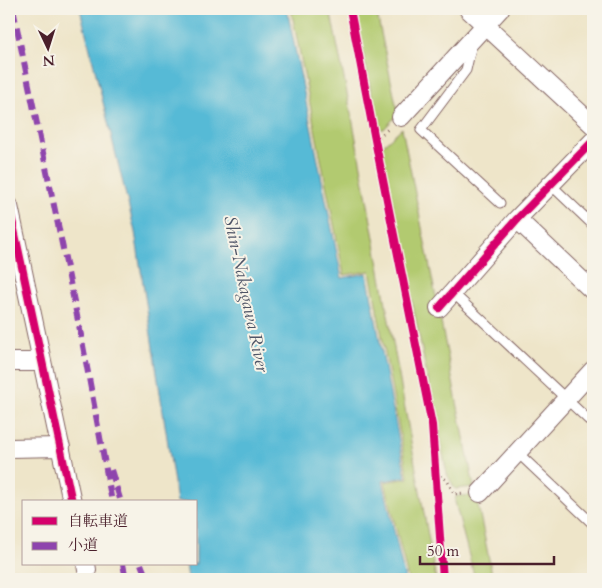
<svg xmlns="http://www.w3.org/2000/svg" width="602" height="588" viewBox="0 0 602 588" font-family="Cardo,'Noto Serif JP',serif">
<style>
.green{fill:#b2ca6f;stroke:#7e744d}
.water{fill:#57bad6;stroke:#506c80}
.lines{fill:none;stroke-linecap:round;stroke-linejoin:round}
.service-casing{stroke:#836462;stroke-width:11}
.minor-casing{stroke:#836462;stroke-width:20}
.path{stroke:#836462;stroke-width:3;stroke-dasharray:1 4;stroke-linecap:butt}
.service{stroke:#fff;stroke-width:9}
.minor{stroke:#fff;stroke-width:18}
.quiet{stroke:#8e44ad;stroke-width:6;stroke-dasharray:12 6;stroke-linecap:butt}
.cycleway-casing{stroke:#f7f3e8;stroke-width:11}
.cycleway{stroke:#d6006c;stroke-width:8}
.labels{text-anchor:middle;dominant-baseline:central;stroke-width:4;stroke-linejoin:round;paint-order:stroke}
.water-label{font-size:18px;font-style:italic;fill:#4f5567;stroke:#f7f3e8}
</style>
<rect width="100%" height="100%" fill="#f7f3e8"/>
<filter id="ink" filterUnits="userSpaceOnUse"><feTurbulence type="fractalNoise" baseFrequency=".02" numOctaves="2"/><feDisplacementMap in="SourceGraphic" scale="10" xChannelSelector="R" yChannelSelector="G"/><feConvolveMatrix kernelMatrix="1 2 1 2 8 2 1 2 1" color-interpolation-filters="sRGB"/></filter>
<filter id="wash" filterUnits="userSpaceOnUse"><feTurbulence type="fractalNoise" baseFrequency=".0096" numOctaves="4" result="noise"/><feDisplacementMap in="SourceGraphic" scale="20" xChannelSelector="R" yChannelSelector="G"/><feGaussianBlur stdDeviation="1.12" result="paint"/><feColorMatrix in="noise" values="0 0 0 0 0 0 0 0 0 0 0 0 0 0 0 0 0 1.4 0 .05"/><feComposite in="paint" operator="in"/></filter>
<g filter="url(#wash)">
<rect width="100%" height="100%" fill="#eee5c9"/>
<path class="green" d="M291,9H330L354,128L436,579H408L385,482L408,478L370,271L344,275Z
M354,9H376L398,114L384,129H379L378,125Z
M402,128L474,487L455,489L447,474L381,147Z
M476,495L493,579H475L455,502L456,496Z"/>
<path class="water" d="M80,9H287L342,278L367,273L406,477L383,481L405,579H188L186,564H196V502H177L135,232Z"/>
</g>
<g filter="url(#ink)">
<g class="lines">
<defs>
<path id="service" d="M472,44L466,70L421,130L500,203
M550,184L593,225
M452,292L593,424
M517,452L593,524"/>
<path id="minor" d="M468,9L593,125
M401,117L500,9
M9,206L72,502
M517,219L593,291
M439,308L517,219L593,141
M9,362H42
M9,448L61,447
M480,493L593,370
M86,564L87,570"/>
</defs>
<use href="#service" class="service-casing"/>
<use href="#minor" class="minor-casing"/>
<path class="path" d="M375,140L389,128
M436,474L447,480L454,494L464,493"/>
<use href="#service" class="service"/>
<use href="#minor" class="minor"/>
<path class="quiet" d="M13,9L81,335L112,502
M111,470L121,502
M123,564L126,579
M141,564L147,579"/>
<defs>
<path id="cycleway" d="M350,9L375,140L432,425L443,579
M9,206L72,502
M439,308L517,219L593,141"/>
</defs>
<use href="#cycleway" class="cycleway-casing"/>
<use href="#cycleway" class="cycleway"/>
</g>
</g>
<g class="labels">
<g class="water-label">
<text transform="translate(246 294) rotate(78)">Shin-Nakagawa River</text>
</g>
</g>
<rect width="602" height="588" fill="none" stroke="#f7f3e8" stroke-width="30"/>
<rect x="22" y="500" width="175" height="65" fill="#f7f3e8" stroke="#b29e9c"/>
<rect x="32" y="517" width="25" height="8" fill="#d6006c" stroke="#b29e9c"/>
<text x="68" y="526" font-size="15" fill="#4a1f2b">自転車道</text>
<rect x="32" y="542" width="25" height="8" fill="#8e44ad" stroke="#b29e9c"/>
<text x="68" y="550" font-size="15" fill="#4a1f2b">小道</text>
<g transform="translate(48 48) rotate(176)" stroke="#f7f3e8" stroke-width="4" paint-order="stroke">
<path d="M0-4L9 19L0 12L-9 19Z" fill="#4a1f2b"/>
<text y="-8" font-size="14" font-weight="bold" text-anchor="middle" fill="#4a1f2b">N</text>
</g>
<path d="M420 556v8h134v-8" fill="none" stroke="#4a1f2b" stroke-width="2.5"/>
<text x="427" y="556" font-size="15" fill="#4a1f2b" stroke="#f7f3e8" stroke-width="4" paint-order="stroke">50 m</text>
</svg>
